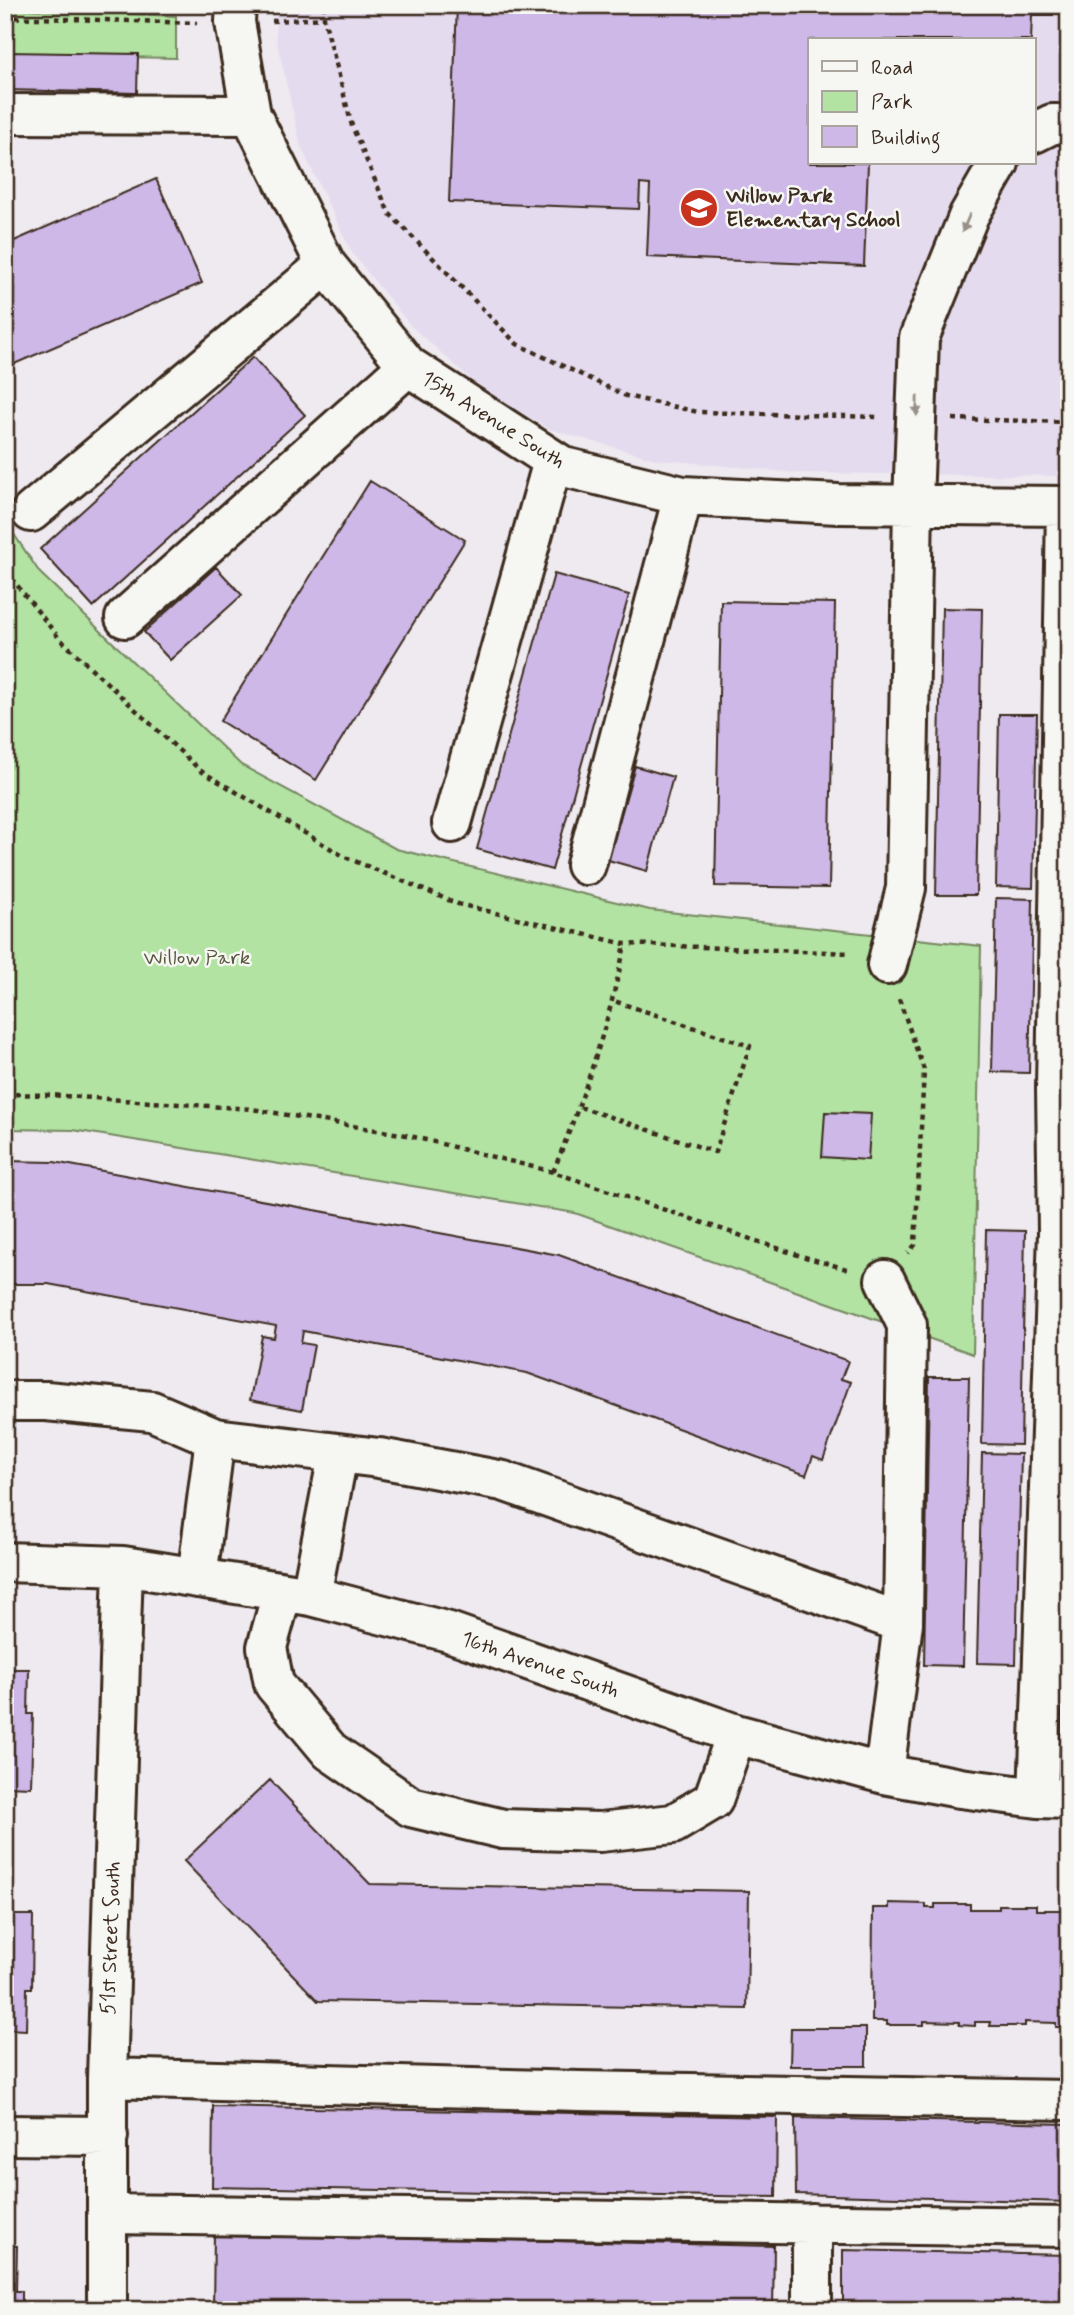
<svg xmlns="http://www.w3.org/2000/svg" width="1074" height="2315" viewBox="0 0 1074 2315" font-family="Mynerve,sans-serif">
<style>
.built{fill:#e4dbee;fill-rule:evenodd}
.green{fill:#b2e3a3;stroke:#768660;stroke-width:2}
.building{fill:#cdb8e8;stroke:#3b2a1e;stroke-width:2}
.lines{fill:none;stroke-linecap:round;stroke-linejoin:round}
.minor-casing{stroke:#3b2a1e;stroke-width:44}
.path{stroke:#3b2a1e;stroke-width:4.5;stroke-dasharray:5 5;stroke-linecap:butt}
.minor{stroke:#f6f6f2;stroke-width:38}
.oneway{fill:#989088}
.labels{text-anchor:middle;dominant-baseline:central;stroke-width:5;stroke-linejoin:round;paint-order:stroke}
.poi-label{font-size:21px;font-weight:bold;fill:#3b2a1e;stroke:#f6f6f2;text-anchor:start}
.street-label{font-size:21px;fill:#3b2a1e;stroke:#f6f6f2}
.park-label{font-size:21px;fill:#59583f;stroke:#f6f6f2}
</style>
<rect width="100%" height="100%" fill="#eeeaf0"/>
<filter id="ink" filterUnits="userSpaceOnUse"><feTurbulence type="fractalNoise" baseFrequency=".0143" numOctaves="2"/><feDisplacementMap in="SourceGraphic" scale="14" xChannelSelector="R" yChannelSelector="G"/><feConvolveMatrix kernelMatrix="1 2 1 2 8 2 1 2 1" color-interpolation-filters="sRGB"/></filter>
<g filter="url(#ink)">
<path class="built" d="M276,5H1069V476L796,473L656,459L549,429L480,387L411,326L352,253L301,147L276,37ZM810,40H1034V163H810Z"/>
<path class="green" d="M5,8L176,16V58L5,55Z
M5,521L40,573L241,765L396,849L650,910L981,946L973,1354L575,1213L73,1130L5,1129Z"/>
<path class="building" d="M457,5H1053V15H1032L1031,40H810V163H868L864,266L647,257L650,185L640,184L639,209L449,202Z
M5,52L138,54L137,93L5,90Z
M156,179L202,283L5,368V245Z
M253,357L305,415L93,607L40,549Z
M370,481L465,540L316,780L220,721Z
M216,567L242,595L170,660L144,632Z
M554,574L629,595L552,870L477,849Z
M721,601L835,603L829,888L715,886Z
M942,608L982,609L976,895H936Z
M999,714H1037L1033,888L996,887Z
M635,766L673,777L647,871L608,860Z
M996,898L1033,899L1029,1073L992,1072Z
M825,1112L871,1114L868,1160L822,1157Z
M5,1161L54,1162L559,1255L848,1361L841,1379L851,1382L823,1460L813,1456L806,1475L527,1373L303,1331L301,1343L314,1345L302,1410L250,1400L262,1336L274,1338L276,1326L48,1284H5Z
M986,1230L1025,1231L1021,1445L982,1444Z
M929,1377H969L963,1666L924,1665Z
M982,1453L1021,1454L1016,1664L977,1663Z
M5,1669H29L28,1714H33L31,1787L5,1786Z
M270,1780L370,1884L749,1891L747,2009L318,2001L184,1861Z
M889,1903L926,1904V1908H935V1904H970V1909H999V1905H1036V1910H1069V2027H1056V2023L1025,2022V2026H990L991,2022H975V2026L959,2025V2022L924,2021V2025H887V2021H872L873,1908H889Z
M5,1915H33L32,1988H27L26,2030L5,2029Z
M791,2028H866V2066H790Z
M213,2106L777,2117L776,2197L212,2187Z
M795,2118L1069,2124V2202L796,2194Z
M214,2233L774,2246L773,2310H213Z
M5,2245L17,2246L16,2291H22V2310H5Z
M843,2250L1069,2255V2310H843Z"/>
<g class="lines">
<defs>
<path id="minor" d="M236,5L235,22L251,115L326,265L408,366L564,467L683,496L838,504L1069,506
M5,114L251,115
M1034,133L1052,124H1069
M1066,506L1056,1088L1069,1089
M31,512L326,265
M125,618L408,366
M452,823L553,461
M586,865L683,496
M887,965L906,888L913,504L919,338L969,215L999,163
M1056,1088L1058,1233
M5,1401H46L152,1411L215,1438L197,1578
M215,1438L379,1458L503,1481L903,1623
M5,1562L123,1566L311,1596L449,1632L736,1734L884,1774L960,1788L1038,1798L1069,1799
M282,1593L267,1647L274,1684L330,1751L411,1807L503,1829L600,1832L673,1824L713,1800L736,1734
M311,1596L338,1455
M884,1774L903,1623L907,1325L885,1280
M1038,1798L1058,1233H1069
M107,2078L579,2091L1069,2100
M5,2135L108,2136
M108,2214L1069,2227
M107,2310V2078L123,1566
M812,2310V2223"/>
</defs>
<use href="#minor" class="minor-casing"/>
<path class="path" d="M324,5V18L352,126L389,213L517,344L626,396L698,412L878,417
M5,17L197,23
M272,21L324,18
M953,419L1069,422
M5,570L59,638L201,771L345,857L458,904L625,944L850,953
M899,999L924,1070L915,1245L908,1253
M5,1094L50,1095L252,1109L406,1135L553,1172L798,1255L850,1270
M580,1107L715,1152L750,1046L614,1001
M553,1172C584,1097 609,1024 625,944"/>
<use href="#minor" class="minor"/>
</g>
<defs><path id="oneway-solid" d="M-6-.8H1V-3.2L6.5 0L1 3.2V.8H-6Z" transform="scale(1.75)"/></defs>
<g class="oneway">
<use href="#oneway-solid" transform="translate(966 223) rotate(113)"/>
<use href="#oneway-solid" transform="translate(917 406) rotate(91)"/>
</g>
</g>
<defs>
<symbol id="school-disc" viewBox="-11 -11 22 22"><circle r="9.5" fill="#c8321e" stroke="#f6f6f2"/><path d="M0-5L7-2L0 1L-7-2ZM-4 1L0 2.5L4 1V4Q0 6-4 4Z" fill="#fff"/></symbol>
</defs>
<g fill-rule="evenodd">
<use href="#school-disc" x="677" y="186" width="44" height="44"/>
</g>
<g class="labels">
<g class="poi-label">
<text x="726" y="196">Willow Park<tspan x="726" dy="24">Elementary School</tspan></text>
</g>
<g class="street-label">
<text transform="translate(493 420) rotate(32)">15th Avenue South</text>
<text transform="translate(540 1665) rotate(19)">16th Avenue South</text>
<text transform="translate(111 1938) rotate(-88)">51st Street South</text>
</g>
<g class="park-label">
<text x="197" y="958">Willow Park</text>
</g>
</g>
<rect width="1074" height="2315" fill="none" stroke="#f6f6f2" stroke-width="28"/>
<rect x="14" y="14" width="1046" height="2287" fill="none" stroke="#3b2a1e" stroke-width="2.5" filter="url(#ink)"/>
<rect x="808" y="38" width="228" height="126" fill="#f6f6f2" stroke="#aba49d" stroke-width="2"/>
<rect x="822" y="61" width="35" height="10" fill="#f6f6f2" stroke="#aba49d" stroke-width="2"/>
<text x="871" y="74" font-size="21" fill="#3b2a1e">Road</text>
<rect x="822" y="91" width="35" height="21" fill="#b2e3a3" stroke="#aba49d" stroke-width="2"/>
<text x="871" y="108" font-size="21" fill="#3b2a1e">Park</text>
<rect x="822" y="126" width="35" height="21" fill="#cdb8e8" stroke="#aba49d" stroke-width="2"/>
<text x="871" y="144" font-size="21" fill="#3b2a1e">Building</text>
</svg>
